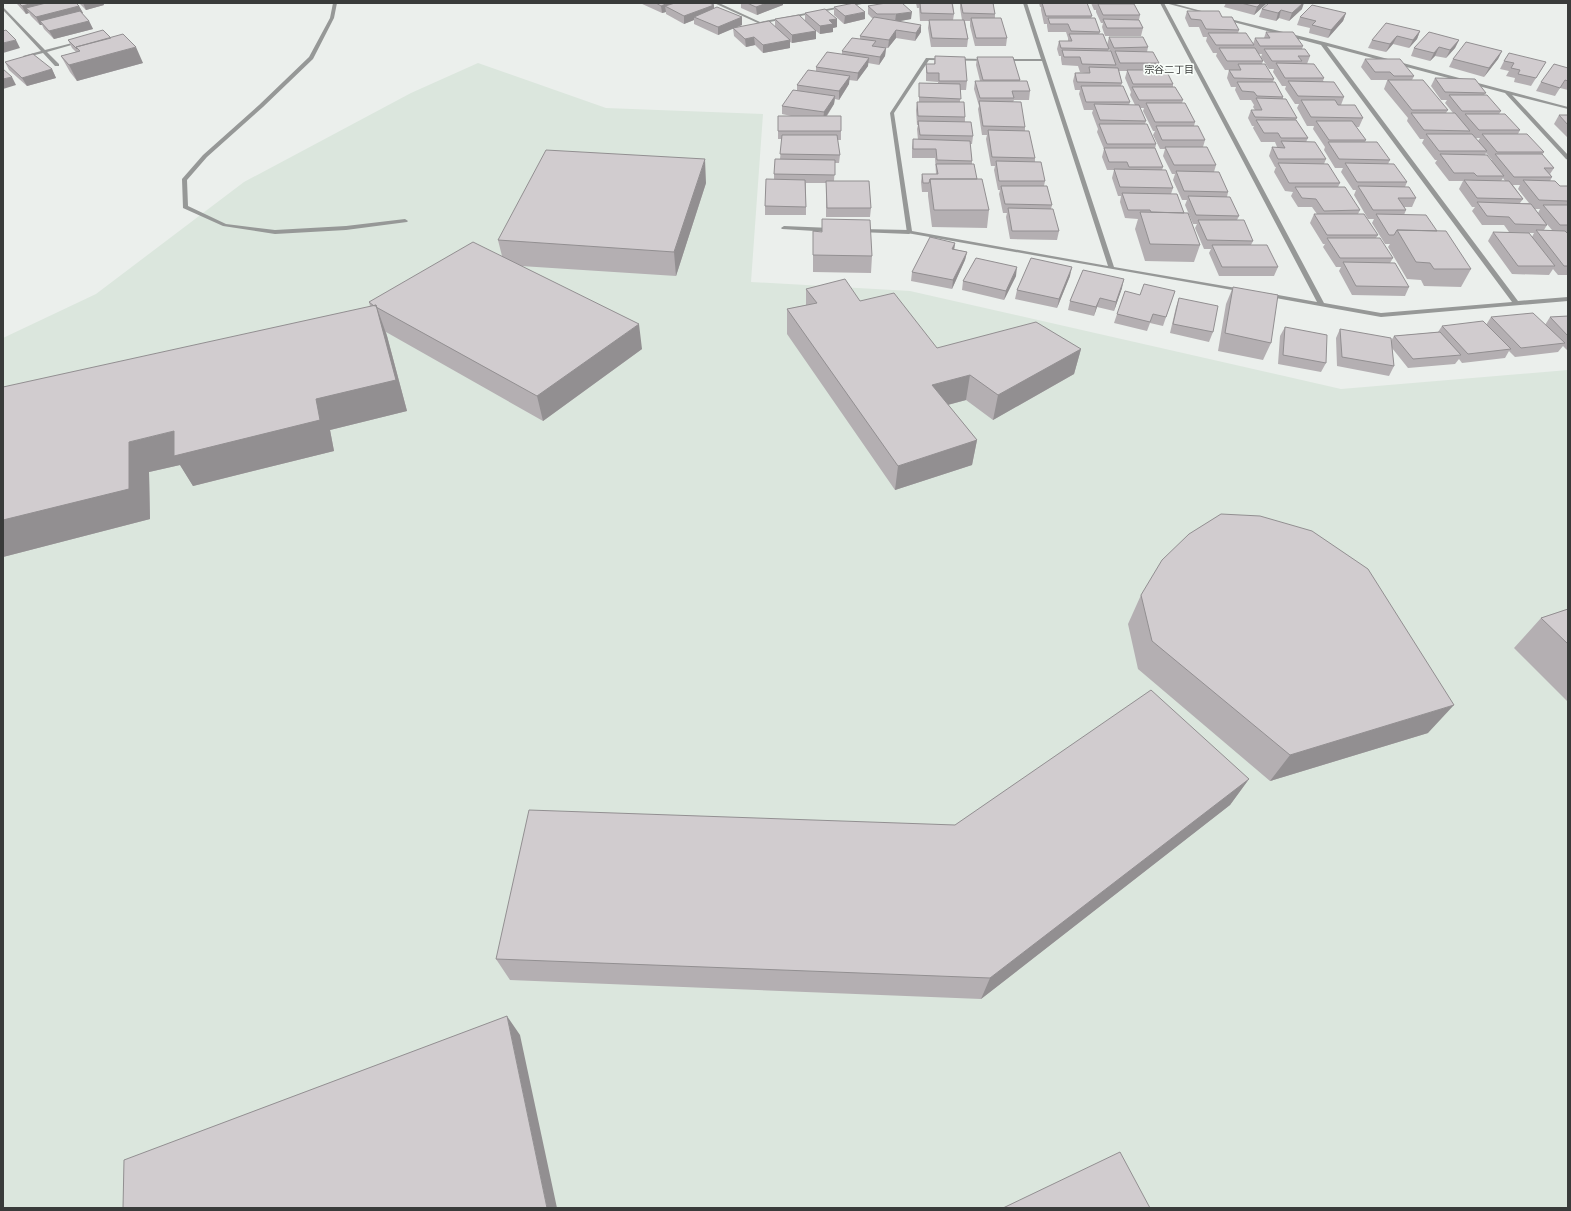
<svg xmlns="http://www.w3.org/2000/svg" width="1571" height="1211" viewBox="0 0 1571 1211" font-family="Ubuntu,'Noto Sans JP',sans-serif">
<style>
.built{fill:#dbe6dd}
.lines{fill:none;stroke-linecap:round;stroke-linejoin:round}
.service{fill:#969897;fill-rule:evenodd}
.minor{fill:#969897;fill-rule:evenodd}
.wall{fill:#b4afb2;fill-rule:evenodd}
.shaded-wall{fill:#928f91}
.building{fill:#d1cccf;stroke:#928f91}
.labels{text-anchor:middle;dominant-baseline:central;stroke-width:3.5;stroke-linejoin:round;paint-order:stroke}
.far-neighbourhood-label{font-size:10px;fill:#393b3a;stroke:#f8fdf9}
</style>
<rect width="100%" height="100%" fill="#ebefec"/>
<path class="built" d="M478,63L606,108L763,114L751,282L910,291L1341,389L1568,370V1208H3V338L96,294L244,182L411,93Z"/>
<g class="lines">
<path class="service" d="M784,226L831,228L834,230L831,232L782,229L781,228Z
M861,229L909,230L912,232L909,234L859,232V230Z"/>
<path class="minor" d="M333,3H337L334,18L313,59L263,107L207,157L187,180L188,206L226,224L275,230L346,226L405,219L408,221L407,222L346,230L275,234L223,226L183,208L182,179L203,155L259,105L309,57L330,18Z
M714,3H719L760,22L858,3H867L760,24Z
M1023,3H1027L1114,267L1242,289L1245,291L1244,292L907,233L890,113L926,58L987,59H989V61L929,60L894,113L912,231L1108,266L1042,61H1003L1001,60L1003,59H1041Z
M1160,3H1164L1324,303L1381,313L1512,302L1321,45L1222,19V17L1324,42L1568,107V109L1512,95L1568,155V160L1566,159L1505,93L1327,46L1518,301L1568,297V301L1381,317L1265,296L1264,295L1267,293L1317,302Z
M1165,3H1172L1209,13L1207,14Z
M3,7L45,50L80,41L82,42L47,52L59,64V66H55L43,53L23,58V56L41,51L3,10Z"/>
</g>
<path class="wall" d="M16,3H76L79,6L83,13L82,14L89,21L93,29L54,39L44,29L42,25H40L31,16L29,13L26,14L18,5Z
M79,3H103L104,5L86,10Z
M640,3H709L714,5V8L742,17V25L737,27L775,26V19L805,20V13L837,19V27L833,28V32L820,34L816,31V39L792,43L790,42V48L763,53L755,45L746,47L734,36L733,28L718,35L694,24V20L684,24L666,14V12L662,13Z
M741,3H783V5L757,15L741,8Z
M916,3H953L954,14L953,20H962L960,8V3H994V5H993L995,14V18L1007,38L1006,46H975L970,26V21H965L968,39L967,47H931L928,28L929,21H920L919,8H917Z
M1039,3H1083L1092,16L1091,18L1100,32L1099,34L1109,49L1108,51H1110L1107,45L1109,37L1148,47L1147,52L1159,63L1157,70L1173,84V87L1183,100L1182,103L1195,122L1194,126L1205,140L1203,147L1216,165L1214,172L1228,192L1227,197L1239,216L1237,220L1253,241L1251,245L1278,267L1274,276H1219L1209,253L1211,249H1204L1195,228L1197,224H1193L1185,205L1187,200H1182L1173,180L1175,174H1172L1163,156L1165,149H1160L1153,135L1155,131H1153L1143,111L1144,108H1140L1146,121L1145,124L1156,144L1155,149L1163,167L1162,170L1173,188L1171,194L1184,213L1200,245L1194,262L1145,261L1135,229L1138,219L1125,218L1120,202L1121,196H1118L1112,178L1114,170H1107L1102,157L1104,149L1097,132L1098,129L1092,113L1093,110H1084L1079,94L1080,90H1075L1073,81L1075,73L1087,72H1080L1078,66L1062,65L1061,59V56H1059L1057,49L1059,41H1068V38L1066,32H1048L1047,26V24H1044L1041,10V7H1040ZM1119,71H1127L1125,78L1131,92L1130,95L1135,105H1129L1130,102L1121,86L1122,83Z
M1091,3H1133L1132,4L1140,15L1139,20L1143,28L1141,36H1105L1102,27L1103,23H1101L1096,12V10H1094Z
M1226,3H1267L1254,15L1224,7Z
M868,6L911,19L900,21L921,32L915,41L896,38L888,48H886L885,56L879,65L868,63V66L857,81L849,80V84L839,100L835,99L834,104L827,116L841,131V140H837L840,155L839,163H835L834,181L871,208L870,217H826V183H806V215H765V206L774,179V174L780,159L782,139H778V131L791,116L782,114V106L797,90V85L816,71V67L842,54V51L860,39V36L873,19L868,14Z
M834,7L865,19L844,24L834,15Z
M1262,9H1302L1289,21L1279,18L1276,21L1259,17Z
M1187,11L1222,17L1239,30L1238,33L1253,44L1255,38H1264L1266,32L1303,46L1302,49L1310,56L1307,64L1324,78L1323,81L1344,97L1341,105L1363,118L1359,127H1356L1366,140L1365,142L1390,160L1388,164L1407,182L1405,187L1416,198L1412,207H1404L1406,210L1404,215L1437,231L1471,269L1461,287L1424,286L1421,280L1407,279L1388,247L1390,244H1385L1372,223L1374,219H1368L1354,195L1356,190H1353L1341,172L1343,168H1335L1324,150L1325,147L1313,129L1314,126H1307L1297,108L1299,104H1295L1285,89L1286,86H1282L1273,72L1274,69H1269L1261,57L1262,54H1259L1263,61L1262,64L1274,79L1273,82L1283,97V99L1297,118L1296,120L1308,138L1306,142L1326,159L1324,164L1340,183L1338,187L1360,210L1358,214L1378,235L1376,238L1393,258L1390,263L1409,287L1405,296L1352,295L1339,271L1341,267H1336L1323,247L1325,244H1323L1310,223L1314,214H1317L1312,207H1298L1291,196L1293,192L1285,191L1274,172L1276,167H1275L1269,156L1272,147L1279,148V147H1277L1275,142H1261L1253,128L1254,126H1252L1248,118L1251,110H1255L1253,107L1254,105L1251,100H1240L1235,90L1236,87H1231L1227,78L1229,70H1225L1216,56L1217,53H1213L1206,41L1207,37H1203L1199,27H1189L1185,18Z
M1346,13L1343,21L1328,38L1309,33L1310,28L1297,25L1300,17Z
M1420,31L1417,39L1409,48L1393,44L1386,52L1368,48L1372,40Z
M111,38L143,63L77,81L70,72L61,56L76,52L72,48L68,40Z
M1459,40L1455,48L1446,58L1435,56L1430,61L1411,56L1414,48Z
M1502,51L1498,59L1484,77L1449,67L1453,59Z
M935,56L967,81L966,90H960V102L965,117V122L973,136L972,144H970L972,161V164L977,179L989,210L987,228L932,227L928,196V192H922L921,182L922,174H936L935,158H912V148L913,139L918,140L917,129L918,125H917L916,110L917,102H919V83H938V82L926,81V64H934Z
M977,57L1020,80V81L1030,91L1029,100H1014L1013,102L1025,127V131L1035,158V162L1045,181L1044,186L1052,205L1051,209L1059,231L1057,240L1010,239L1006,217L1007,213H1003L999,194L1000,190H998L994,170L995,166H991L986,139L987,135H982L978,109L979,106L974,89L975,81H980L976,65Z
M1365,59L1414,76L1412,80L1448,110L1446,113H1453L1445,103L1447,100H1441L1431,86L1435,78L1486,93L1484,95L1501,111L1499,114L1520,130L1518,134L1544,152L1542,155L1554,168L1550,174L1552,177L1550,181L1560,186H1568V233H1567L1568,234V275H1558L1553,269L1549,275L1512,274L1488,241L1493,232H1509L1504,225H1482L1472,211L1475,207H1472L1459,189L1463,181H1449L1435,163L1437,160H1435L1422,143L1424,139H1420L1407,121L1408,118L1384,89L1387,81V80H1371L1361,67ZM1476,138H1480L1478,141ZM1486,153L1492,160V161L1485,155ZM1503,178L1505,181H1501ZM1513,185H1520L1518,189L1529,203H1520L1523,199ZM1535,209H1540L1538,213ZM1546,223L1552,230H1544L1547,225ZM1529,233H1534L1532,237Z
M1504,61L1546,62L1531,86L1514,82L1515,78L1506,76L1509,71L1500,69Z
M5,62L52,69L56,78L27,86L9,70Z
M1568,68V90L1560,88L1555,96L1536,91L1541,82Z
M1559,115H1568V138L1554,124Z
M706,183L676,276L521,266L642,349L543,421L386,332L407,411L330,430L334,451L193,486L180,465L149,472L150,519L3,557L370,306L369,302L502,256L498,240Z
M822,219L872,256L871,273L813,272V231L822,232Z
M955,243L954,249L967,252L965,260L952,289L911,281L912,272Z
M1016,276L1004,300L962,290L963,281Z
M1070,276L1057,308L1015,299L1017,290Z
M1233,287L1271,343L1263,360L1218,351L1226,304Z
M1122,288L1114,311L1097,307L1094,316L1068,310L1070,301Z
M806,289L860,301L937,348L1081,349L1074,374L993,420L966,400L948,405L977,440L972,465L895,490L787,334V309L806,305Z
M1175,291L1163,326L1150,323L1147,331L1114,323L1117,314L1140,295Z
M1179,298L1213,332L1209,342L1170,333L1176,307Z
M1568,316V351L1563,346L1558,352L1515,357L1509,351L1505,358L1462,363L1459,359L1455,364L1408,368L1392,348L1394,366L1389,376L1337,366L1336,338L1340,329L1391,341L1394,336L1438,332L1442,326L1486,325L1491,317L1545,325L1550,317Z
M1285,327L1326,363L1321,372L1278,364L1280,336Z
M1141,595L1428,733L1270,781L1138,669L1128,624Z
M1568,609V702L1514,648L1541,618Z
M1249,779L1230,805L981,999L510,980L496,959L955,825Z"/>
<path class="shaded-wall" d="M33,3H67L26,8L29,13L26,14L22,6Z
M83,3H103L104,5L86,10Z
M668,3H680L665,6L666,12L662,13L661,6Z
M767,3H783V5L757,15L756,7Z
M1261,3H1267L1254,15L1257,7Z
M1303,3H1304L1302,9L1289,21L1292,13Z
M714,5V13L694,17V20L684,24V16Z
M79,6L83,13L43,24L40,21L42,25H40L36,17Z
M1281,10L1279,18L1276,21L1278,13Z
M865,12V19L844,24L845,16Z
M912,12L911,19L895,22L896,14Z
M1346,13L1343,21L1328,38L1331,30Z
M742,17V25L718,35V27Z
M837,19V27L833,28V32L820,34V26L829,20Z
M89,21L93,29L54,39L49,31Z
M921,25V32L915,41L916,33Z
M896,30V38L888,48L889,40Z
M816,31V39L792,43V35Z
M1420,31L1417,39L1409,48L1413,40Z
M1397,36L1393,44L1386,52L1390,44Z
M754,37L755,45L746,47L745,39Z
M16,40L20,48L3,53V43Z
M790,40V48L763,53V45Z
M1459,40L1455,48L1446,58L1450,50Z
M136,47L143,63L77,81L69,65Z
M1439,47L1435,56L1430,61L1434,53Z
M886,48L885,56L879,65L880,57Z
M1502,51L1498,59L1484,77L1489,68Z
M869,58L868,66L857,81L858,73Z
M52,69L56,78L27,86L22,78Z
M850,76L849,84L839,100V91Z
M12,77L16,85L3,89V79Z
M835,96L834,104L823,121L824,112Z
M705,159L706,183L676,276L674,252Z
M955,243L954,251L952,249Z
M967,252L965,260L952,289L953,280Z
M1017,267L1016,276L1004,300L1006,291Z
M1072,267L1070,276L1057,308L1059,299Z
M1124,279L1122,288L1114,311L1116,302Z
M1100,298L1094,316L1096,307Z
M376,305L387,336L407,411L330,430L334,451L193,486L180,465L149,472L150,519L3,557V520L129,442L174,431L316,399Z
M639,324L642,349L543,421L537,396Z
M1081,349L1074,374L993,420L998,395Z
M970,375L966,400L928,410L932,385Z
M977,440L972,465L895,490L898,466Z
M1454,705L1428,733L1270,781L1290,755Z
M1249,779L1230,805L981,999L990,978Z
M507,1016L520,1035L557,1208H547Z"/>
<path class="building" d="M19,3H33L22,6Z
M46,3H76L79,6L36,17L26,8Z
M656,3H668L661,6Z
M675,3H709L714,5L684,16L665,6Z
M747,3H767L756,7Z
M854,3L865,12L845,16L834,7Z
M886,3H902L912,12L896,14H877L868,6Z
M920,3H952L954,14L921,13Z
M961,3H993L995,14L963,13Z
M1042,3H1087L1092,16H1046Z
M1241,3H1261L1257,7Z
M1269,3H1303L1292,13L1281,10L1278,13L1262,9Z
M1098,4H1134L1140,15H1103Z
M1312,5L1346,13L1331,30L1312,25L1316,21L1300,17Z
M717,7L742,17L718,27L694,17Z
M825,9L837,19L829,20L833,24L820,26L805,13Z
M80,11L89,21L49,31L40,21Z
M1187,11H1219L1222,17H1232L1239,30L1206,29L1201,20L1191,19Z
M799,15L816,31L792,35L775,19Z
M874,17L921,25L916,33L896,30L889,40L860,36Z
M971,18H1001L1007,38H976Z
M1048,18H1095L1100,32L1071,31L1068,24H1050Z
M1103,19L1139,20L1143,28H1107Z
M929,20H964L968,39L932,38Z
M769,21L790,40L763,45L754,37L745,39L733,28Z
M1386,23L1420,31L1413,40L1397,36L1390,44L1372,40Z
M6,30L16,40L3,43V31Z
M103,30L111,38L76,47L77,49L68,40Z
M1266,32H1293L1303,46H1260L1255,38H1270Z
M1429,32L1459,40L1450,50L1439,47L1434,53L1414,48Z
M1208,33H1246L1254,45H1216Z
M123,34L136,47L69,65L61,56L80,51L76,47Z
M1069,34H1103L1109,49L1061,48L1059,41H1072Z
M1109,37H1143L1148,47L1114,48Z
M852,38L876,41L872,46L886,48L880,57L842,51Z
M1466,42L1502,51L1489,68L1453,59Z
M1219,48H1255L1263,61H1227Z
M1264,49H1305L1310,56H1298L1302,61H1272Z
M1062,50L1111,51L1116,65L1082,64L1080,57H1064Z
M1115,51L1153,52L1159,63H1120Z
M827,52L869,58L858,73L816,67Z
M1509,53L1546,62L1536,78L1518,74L1520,70L1511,68L1514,63L1504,61Z
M33,54L52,69L22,78L5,62Z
M935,56L965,57L967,81H939V73H927L926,64H935Z
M977,57H1013L1020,80H983Z
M1365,59H1400L1414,76H1394L1390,72H1375Z
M1276,63L1314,64L1324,78H1285Z
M1238,64H1265L1274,79L1234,78L1229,70H1241Z
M1554,64L1568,68V81L1565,80L1560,88L1541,82Z
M1089,67L1118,68L1122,83L1077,82L1075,73H1090Z
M3,69L12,77L3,79Z
M808,70L850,76L839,91L797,85Z
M1127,70H1166L1173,84H1133Z
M1435,78L1475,79L1486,93L1445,92Z
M1388,80H1423L1448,110H1412Z
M975,81H1027L1030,91H1012L1014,98H980Z
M1288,81L1334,82L1344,97L1298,96Z
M1237,82H1275L1283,97L1257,96L1254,92L1242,91Z
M919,83L960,84L961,99L919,97Z
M1081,86H1123L1130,102H1086Z
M1132,87H1175L1183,100H1139Z
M793,90L835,96L824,112L782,106Z
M1449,95H1487L1501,111H1462Z
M1256,98L1286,99L1297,118L1255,117L1251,110H1262Z
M1301,100H1335L1338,105H1355L1363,118L1311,117Z
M979,101L1021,102L1025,127L983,126Z
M917,102H964L965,117L918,116Z
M1146,103H1185L1195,122H1155Z
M1094,104L1139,105L1146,121L1100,120Z
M1411,113H1455L1470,131L1424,130Z
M1465,114H1505L1520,130H1479Z
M1559,115H1568V125Z
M778,116H841V131H778Z
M1256,120H1296L1308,138H1281L1278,133H1264Z
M918,121L971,122L973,136L920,135Z
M1316,121H1352L1366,140H1329Z
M1099,124H1147L1156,144H1107Z
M1156,126H1198L1205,140H1162Z
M988,130L1029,131L1035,158L992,157Z
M1426,134H1472L1487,151H1439Z
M1482,134H1527L1544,152H1497Z
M782,135H837L840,155L780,154Z
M913,139L970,141L972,161L937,160L936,149H913Z
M1281,141L1315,142L1326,159H1278L1272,147L1285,148Z
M1328,142H1377L1390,160L1339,159Z
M1165,147H1207L1216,165H1174Z
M1104,148H1155L1163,167H1129L1127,162H1109Z
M546,150L705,159L674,252L498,240Z
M1440,154L1487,155L1504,176H1477L1474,173H1454Z
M1495,154H1542L1554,168H1544L1552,177H1514Z
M775,159L835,160V175L774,174Z
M996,161L1041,162L1045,181H999Z
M1278,163L1328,164L1340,183H1289Z
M1345,163L1394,164L1407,182H1357Z
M936,164H974L977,179H930L929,183H923L922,174H938Z
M1114,169L1166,170L1173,188L1120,187Z
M1176,171L1219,172L1228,192L1184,191Z
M766,179L805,180L806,207L765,206Z
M930,179H982L989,210H934Z
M1464,180L1509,181L1523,199L1477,198Z
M1523,180L1555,181L1560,186H1568V201L1539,200Z
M826,181H869L871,208H827Z
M1001,186H1047L1052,205L1005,204Z
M1358,186L1409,187L1416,198H1398L1406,210H1373Z
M1295,187H1345L1360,210L1324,211L1316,199L1302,198Z
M1122,193L1177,194L1184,213L1151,212L1150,210H1128Z
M1188,196L1230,197L1239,216L1196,215Z
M1477,202L1531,204L1547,225L1515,224L1509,217L1487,216Z
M1543,205H1568V225H1560Z
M1008,208L1053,209L1059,231H1012Z
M1140,212L1188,213L1200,245L1150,244Z
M1314,214H1364L1378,235H1327Z
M1376,214L1426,215L1437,231L1397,230L1394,235H1389Z
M822,219L870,220L872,256L813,255V231L822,232Z
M1198,220H1244L1253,241L1207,240Z
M1397,230L1446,231L1471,269H1434L1430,263L1416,262Z
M1536,230L1565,231L1568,234V266H1564Z
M1493,232L1529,233L1555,266H1518Z
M930,237L955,243L952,249L967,252L953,280L912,272Z
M1327,238H1380L1393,258H1340Z
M473,242L639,324L537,396L376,307V305L374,306L369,302Z
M1212,245H1267L1278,267H1222Z
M976,258L1017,267L1006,291L963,281Z
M1031,258L1072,267L1059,299L1017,290Z
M1343,262L1395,263L1409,287L1356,286Z
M1083,270L1124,279L1116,302L1100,298L1096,307L1070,301Z
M845,279L860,301L894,293L937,348L1036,322L1081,349L998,395L970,375L932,385L977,440L898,466L787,309L817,303L806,289Z
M1144,284L1175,291L1166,317L1153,314L1150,322L1117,314L1125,291L1140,295Z
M1233,287L1278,295L1271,343L1225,333Z
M1179,298L1218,306L1213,332L1173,324Z
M376,305L396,380L316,399L320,420L174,456V431L129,442V489L3,520V387Z
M1533,313L1565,343L1521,348L1491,317Z
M1568,316V336L1550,317Z
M1483,321L1511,349L1468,354L1442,326Z
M1285,327L1327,335L1326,363L1283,355Z
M1340,329L1391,338L1394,366L1342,357Z
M1440,332L1461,355L1413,359L1394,336Z
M1221,514L1260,516L1312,531L1368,569L1454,705L1290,755L1152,641L1141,595L1162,560L1189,534Z
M1568,609V644L1541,618Z
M1151,690L1249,779L990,978L496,959L529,810L955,825Z
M507,1016L547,1208H123L124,1160Z
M1120,1152L1150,1208H1003Z"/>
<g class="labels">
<g class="far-neighbourhood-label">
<text x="1169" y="69">宗谷二丁目</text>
</g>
</g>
<rect width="1571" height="1211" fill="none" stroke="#393b3a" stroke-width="8"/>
</svg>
